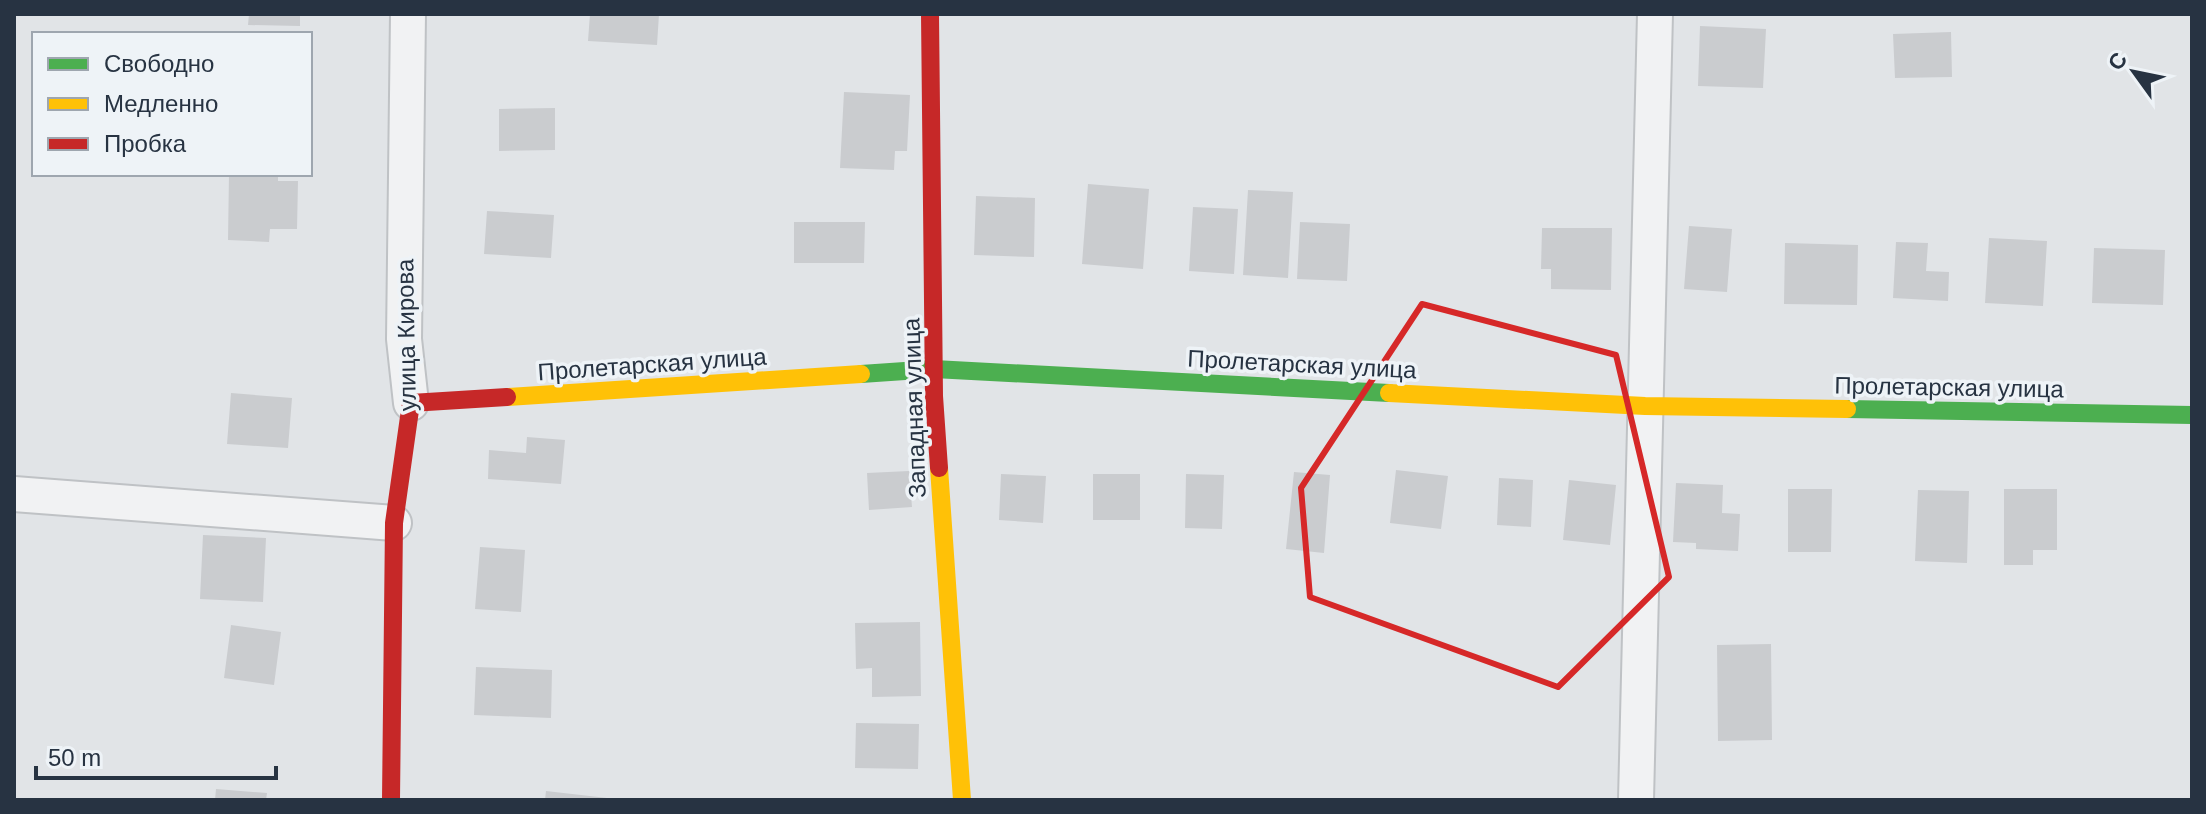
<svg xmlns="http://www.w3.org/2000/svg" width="2206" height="814" viewBox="0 0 2206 814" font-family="Helvetica,sans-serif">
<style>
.building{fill:#cacccf}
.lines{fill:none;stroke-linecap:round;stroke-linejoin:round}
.street-casing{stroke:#bfc2c5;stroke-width:38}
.street{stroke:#f1f2f3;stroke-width:34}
.fast{stroke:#4caf50;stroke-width:18}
.slow{stroke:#ffc107;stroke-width:18}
.jam{stroke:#c62828;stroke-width:18}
.marked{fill:none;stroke:#d62828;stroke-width:6;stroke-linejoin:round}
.labels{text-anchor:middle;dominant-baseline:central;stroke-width:7;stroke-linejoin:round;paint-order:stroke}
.street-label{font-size:24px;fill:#273342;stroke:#eef3f7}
</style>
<rect width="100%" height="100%" fill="#e1e4e7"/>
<path class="building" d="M249,14H300V26L248,25Z
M590,14H659L657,45L588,41Z
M1700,26L1766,29L1763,88L1698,86Z
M1951,32L1952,77L1895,78L1893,34Z
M844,92L910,95L907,151H895L894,170L840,168Z
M555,108V150L499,151V109Z
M229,174H278V181H298L297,229H270L269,242L228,240Z
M1088,184L1149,189L1143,269L1082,264Z
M1248,190L1293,192L1288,278L1243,275Z
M976,196L1035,198L1034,257L974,255Z
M1193,207L1238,209L1234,274L1189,271Z
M487,211L554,215L551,258L484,254Z
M794,222H865L864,263H794Z
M1300,222L1350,224L1347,281L1297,279Z
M1689,226L1732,229L1727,292L1684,289Z
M1542,228H1612L1611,290L1551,289V269H1541Z
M1989,238L2047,241L2043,306L1985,303Z
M1896,242L1928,243L1926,271L1949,272L1948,301L1893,298Z
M1785,243L1858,245L1857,305L1784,304Z
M2094,248L2165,250L2163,305L2092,303Z
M231,393L292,398L288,448L227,444Z
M527,437L565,440L561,484L488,479L489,450L526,453Z
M1396,470L1448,476L1441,529L1390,523Z
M909,471L912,507L869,510L867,473Z
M1294,472L1330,475L1324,553L1286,549Z
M1001,474L1046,476L1043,523L999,520Z
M1093,474H1140V520H1093Z
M1186,474L1224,475L1222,529L1185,528Z
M1499,478L1533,480L1531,527L1497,525Z
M1569,480L1616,485L1610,545L1563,540Z
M1676,483L1723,485L1722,513L1740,514L1738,551L1696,549V543L1673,542Z
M1788,489H1832L1831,552H1788Z
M2004,489H2057V550H2033V565H2004Z
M1918,490L1969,491L1967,563L1915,561Z
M203,535L266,538L263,602L200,599Z
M480,547L525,550L521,612L475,609Z
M920,622L921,696L872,697V668L856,669L855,623Z
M231,625L281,632L274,685L224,678Z
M1771,644L1772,740L1718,741L1717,645Z
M476,667L552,670L551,718L474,715Z
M856,723L919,724L918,769L855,768Z
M216,789L267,793L266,800H215Z
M546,791L607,798V800H545Z"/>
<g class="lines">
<defs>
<path id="street" d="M408,14L404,339L411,403
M14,494L394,523
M1636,800L1655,14"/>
</defs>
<use href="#street" class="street-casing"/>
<use href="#street" class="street"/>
<path class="fast" d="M861,374L934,369L1389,393
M1847,409L2192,415"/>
<path class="slow" d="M1389,393L1645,406L1847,409
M507,397L861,374
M939,468L962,800"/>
<path class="jam" d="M930,14L934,396L939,468
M391,800L394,523L411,403L507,397"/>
</g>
<path class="marked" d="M1422,304L1616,355L1669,577L1558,687L1310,597L1301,488Z"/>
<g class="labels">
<g class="street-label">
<text transform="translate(406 335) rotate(-91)">улица Кирова</text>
<text transform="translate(652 364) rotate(-4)">Пролетарская улица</text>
<text transform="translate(1302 364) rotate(3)">Пролетарская улица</text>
<text transform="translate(1949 387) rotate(1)">Пролетарская улица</text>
<text transform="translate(914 408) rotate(-92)">Западная улица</text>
</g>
</g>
<rect width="2206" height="814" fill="none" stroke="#273342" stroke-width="32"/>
<rect x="32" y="32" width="280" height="144" fill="#eef3f7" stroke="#9ea6af" stroke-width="2"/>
<rect x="48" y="58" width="40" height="12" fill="#4caf50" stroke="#9ea6af" stroke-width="2"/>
<text x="104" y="72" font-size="24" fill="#273342">Свободно</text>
<rect x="48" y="98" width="40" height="12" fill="#ffc107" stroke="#9ea6af" stroke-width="2"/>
<text x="104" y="112" font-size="24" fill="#273342">Медленно</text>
<rect x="48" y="138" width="40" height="12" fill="#c62828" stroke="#9ea6af" stroke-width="2"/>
<text x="104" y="152" font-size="24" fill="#273342">Пробка</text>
<g transform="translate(2134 72) rotate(303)" stroke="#eef3f7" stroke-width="6" paint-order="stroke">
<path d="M0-6L14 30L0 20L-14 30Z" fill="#273342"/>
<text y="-12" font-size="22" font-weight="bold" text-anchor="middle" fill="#273342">С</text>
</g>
<path d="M36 766v12h240v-12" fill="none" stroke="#273342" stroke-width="4"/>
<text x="48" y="766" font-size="24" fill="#273342" stroke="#eef3f7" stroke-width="6" paint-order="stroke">50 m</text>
</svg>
